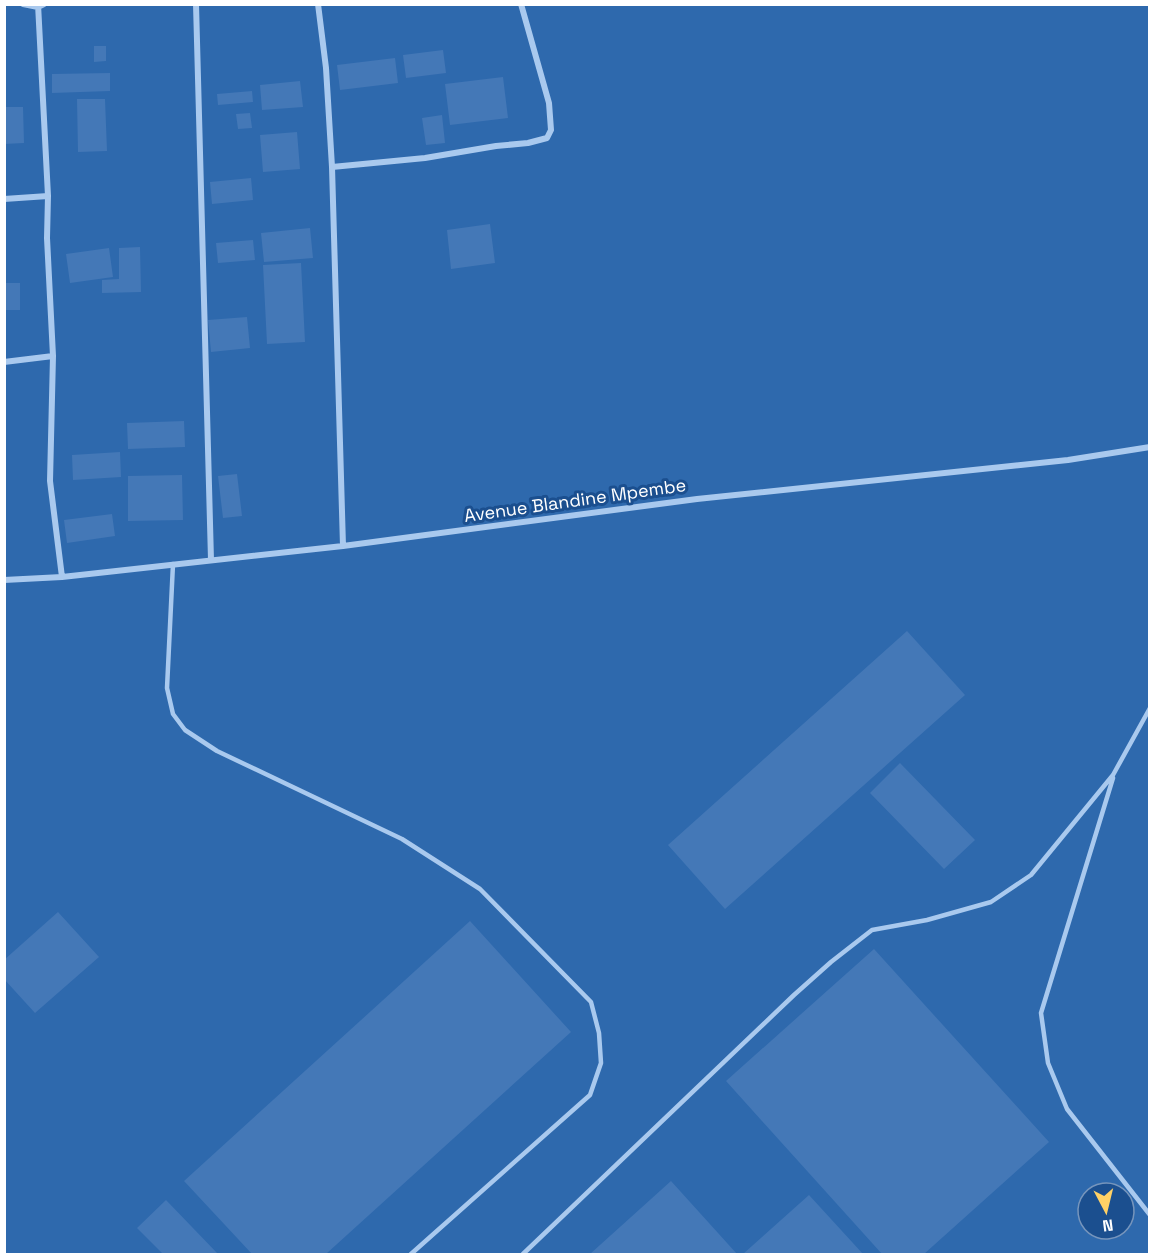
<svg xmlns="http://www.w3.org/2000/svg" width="1154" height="1259" viewBox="0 0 1154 1259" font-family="'Space Grotesk',sans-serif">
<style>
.green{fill:#2e69ad;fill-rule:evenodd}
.building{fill:#4478b7}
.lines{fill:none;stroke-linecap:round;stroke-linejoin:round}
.service{stroke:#a9c9ee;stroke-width:4.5}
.minor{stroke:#a9c9ee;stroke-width:6}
.labels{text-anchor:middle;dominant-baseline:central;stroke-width:6;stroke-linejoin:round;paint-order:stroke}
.street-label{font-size:18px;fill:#fff;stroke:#1b4f8f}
</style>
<rect width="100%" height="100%" fill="#1b4f8f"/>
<path class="green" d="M5,5H1149V1254H5ZM1088,1193H1124V1229H1088Z"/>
<path class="building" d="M94,46H106V61L94,62Z
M443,50L446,73L406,78L403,55Z
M395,58L398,83L340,90L337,65Z
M110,73V91L52,93V74Z
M503,77L508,118L450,125L445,84Z
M300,81L303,107L262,110L260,85Z
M252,91L253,102L218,105L217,94Z
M77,99H105L107,151L78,152Z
M4,107H23L24,143L4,144Z
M250,113L252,128L238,129L236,114Z
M442,115L445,143L426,145L422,118Z
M297,132L300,169L263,172L260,135Z
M251,178L253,200L212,204L210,182Z
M490,224L495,263L451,269L447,230Z
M310,228L313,258L264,262L261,233Z
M253,240L255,260L218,263L216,243Z
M140,247L141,292L102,293V280L119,279V248Z
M109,248L113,277L70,283L66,254Z
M301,263L305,342L267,344L263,265Z
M4,283H20V310H4Z
M247,317L250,348L211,352L208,320Z
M184,421L185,447L128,449L127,423Z
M120,452L121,477L73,480L72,455Z
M237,474L242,516L223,518L218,476Z
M182,475L183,520L128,521V476Z
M112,514L115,536L67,543L64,520Z
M907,631L965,695L725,909L668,845Z
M900,763L975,840L944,869L870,793Z
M58,912L99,957L35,1013L4,979V960Z
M470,921L571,1032L326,1254H252L184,1181Z
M874,949L1049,1142L924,1254H882L726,1081Z
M671,1181L737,1254H590Z
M809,1195L863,1254H743Z
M166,1200L218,1254H163L137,1228Z"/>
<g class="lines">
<path class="service" d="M173,564L167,688L173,714L185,730L217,751L402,839L480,889L591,1002L599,1033L601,1063L590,1095L411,1254
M1113,778L1041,1013L1048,1063L1067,1109L1150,1215
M523,1254L794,995L831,962L872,930L927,920L991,902L1031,875L1113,775L1150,708"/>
<path class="minor" d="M23,4L38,7L44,4
M38,4L48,196L47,238L53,356L50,481L62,577
M196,4L211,560
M318,4L326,68L332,167L343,546
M332,167L425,158L496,146L528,143L547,138L551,130L549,103L521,4
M4,199L48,196
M4,362L53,356
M4,580L62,577L343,546L697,499L1068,460L1150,447"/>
</g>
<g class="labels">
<g class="street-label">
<text transform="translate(575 500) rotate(-8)">Avenue Blandine Mpembe</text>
</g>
</g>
<rect width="1154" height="1259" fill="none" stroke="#ffffff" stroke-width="12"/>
<g transform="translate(1106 1211) rotate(173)"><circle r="28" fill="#1b4f8f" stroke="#7695bc" stroke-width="1.5"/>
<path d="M0-4.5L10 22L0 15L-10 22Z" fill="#ffd166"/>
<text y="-9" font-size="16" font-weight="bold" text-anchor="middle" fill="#ffffff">N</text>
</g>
</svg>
